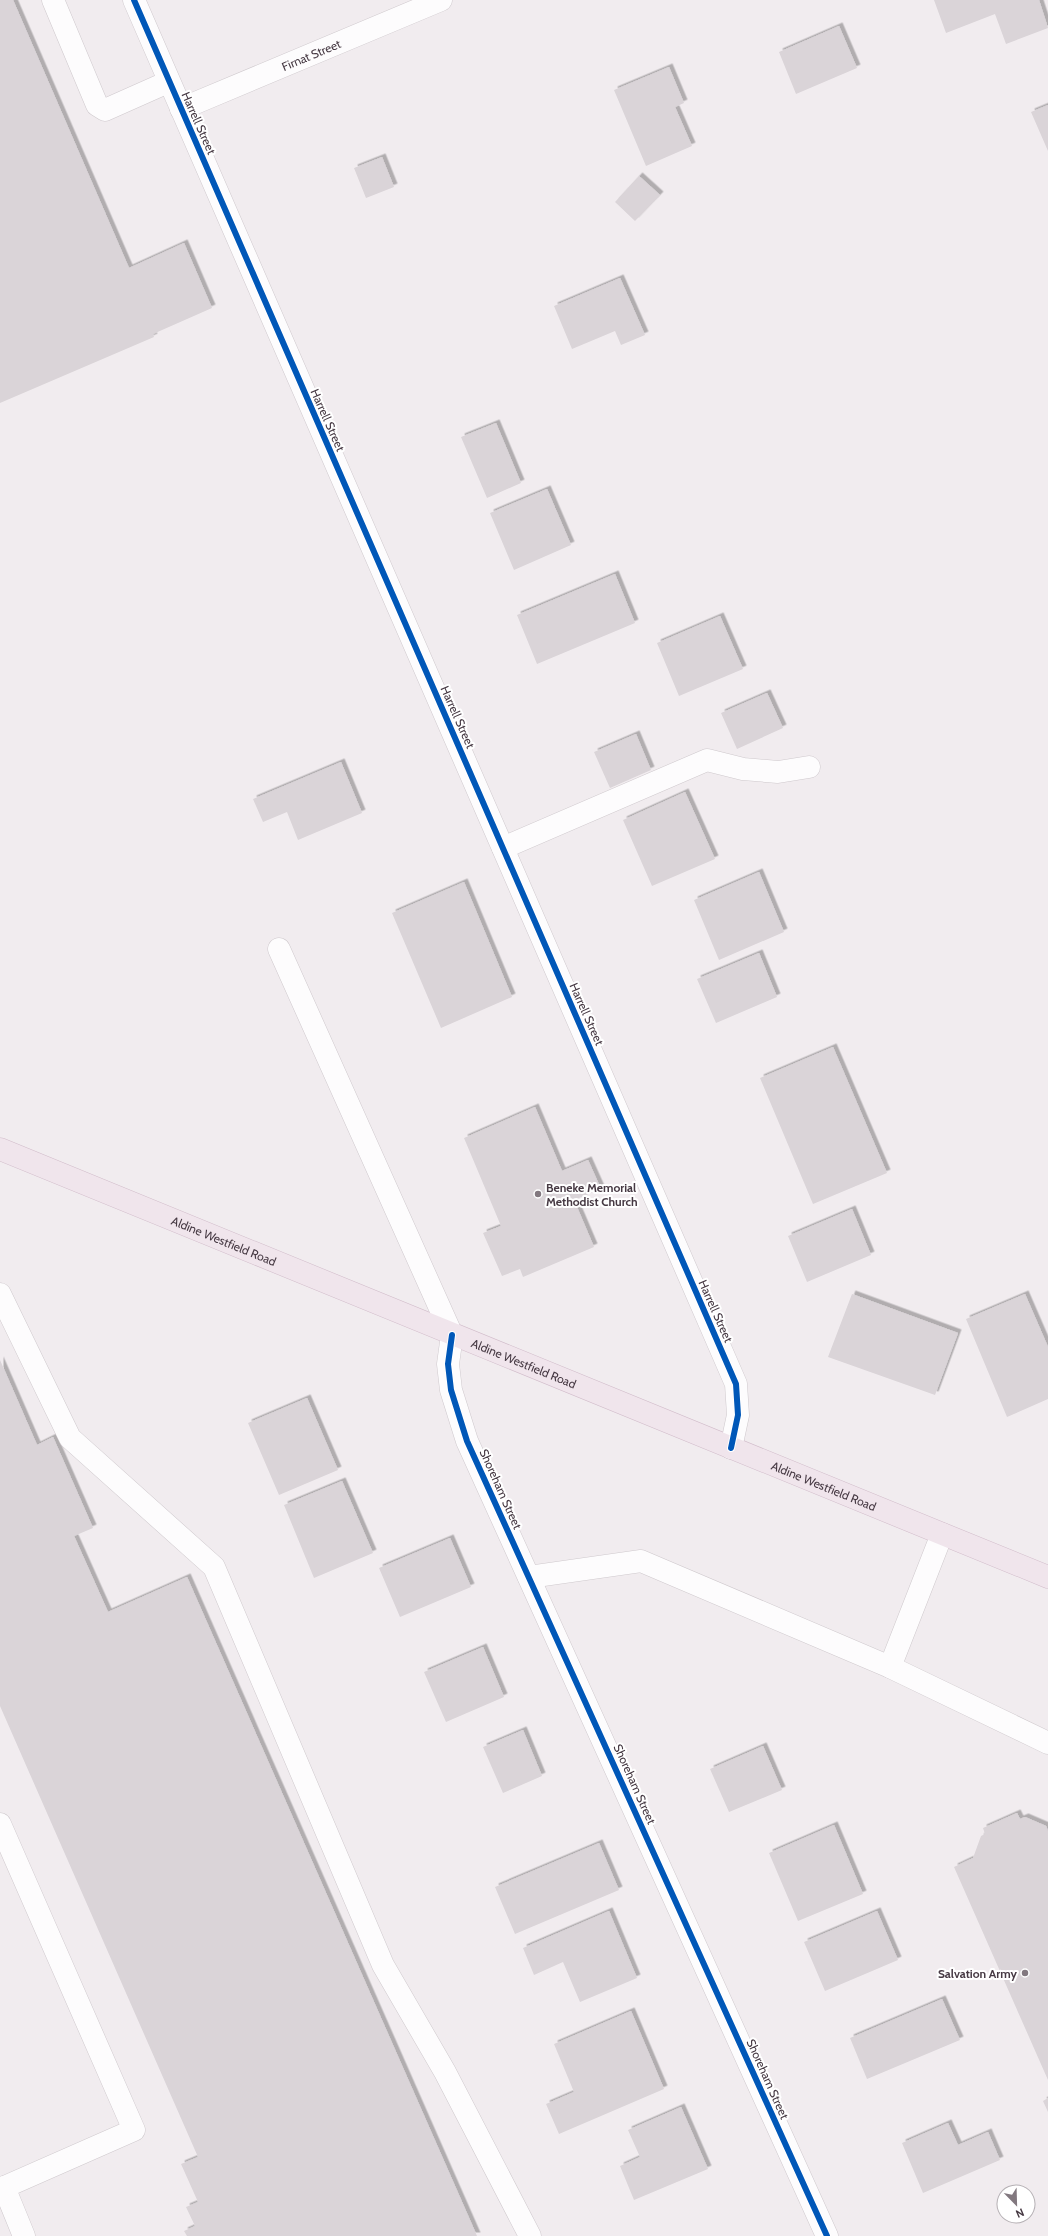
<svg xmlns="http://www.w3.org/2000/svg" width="1048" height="2236" viewBox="0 0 1048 2236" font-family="Cabin,sans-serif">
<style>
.building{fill:#dad4d8;filter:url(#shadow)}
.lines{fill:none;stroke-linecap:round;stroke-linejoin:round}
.minor-casing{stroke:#cfc9cd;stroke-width:23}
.major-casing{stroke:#d1bcca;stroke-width:23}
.minor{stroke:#fdfcfd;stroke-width:22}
.major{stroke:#f0e5ec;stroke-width:22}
.cycleway-casing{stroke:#fff;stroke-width:8}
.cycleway{stroke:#0057b8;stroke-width:6}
.poi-dot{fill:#82787f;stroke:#fff;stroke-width:1.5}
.labels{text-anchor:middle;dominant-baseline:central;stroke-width:4;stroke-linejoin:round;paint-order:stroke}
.street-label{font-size:12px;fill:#463943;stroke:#fff}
.poi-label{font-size:12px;font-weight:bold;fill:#463943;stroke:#fff;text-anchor:start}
</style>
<defs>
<filter id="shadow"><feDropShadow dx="3.5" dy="-3.5" stdDeviation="0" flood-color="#0004"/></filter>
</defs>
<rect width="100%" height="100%" fill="#f1ecef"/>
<path class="building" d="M0,0H13L129,268L184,243L212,308L153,334L154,337L0,403Z
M934,0H1039L1048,28L1006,44L995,14L946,33Z
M839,26L857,68L796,94L779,52Z
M669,67L684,103L675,107L692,146L646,166L614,90Z
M1048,105V151L1031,112Z
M382,157L394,187L366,198L354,168Z
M639,176L660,195L635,221L615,202Z
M620,278L645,335L621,345L615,331L572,349L554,306Z
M496,423L521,483L487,498L461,437Z
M547,489L571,545L514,570L490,513Z
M615,574L635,623L537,664L517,615Z
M720,616L743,669L679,696L657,643Z
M767,693L783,728L737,749L721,713Z
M636,734L651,770L610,788L594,752Z
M341,762L362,813L298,840L287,812L263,822L253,799Z
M685,792L715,859L652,886L623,820Z
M759,872L784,932L719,960L694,900Z
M464,882L512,997L441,1028L392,913Z
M759,953L777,997L716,1023L697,979Z
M833,1047L887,1173L813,1204L760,1078Z
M535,1107L562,1171L588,1160L601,1189L574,1200L594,1247L523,1277L520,1269L502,1276L483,1233L501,1226L464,1138Z
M852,1209L871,1255L807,1282L788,1236Z
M852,1294L958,1333L935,1395L828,1357Z
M1025,1294L1048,1347V1399L1007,1417L966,1319Z
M0,1360L37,1445L53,1437L93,1528L74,1536L108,1612L187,1577L477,2236H187L184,2231L195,2226L186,2207L198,2202L181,2164L198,2157L0,1706Z
M307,1398L338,1470L279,1495L248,1423Z
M342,1481L373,1553L314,1578L284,1505Z
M450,1538L471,1587L400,1617L379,1568Z
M483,1647L504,1697L446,1722L424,1672Z
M523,1730L542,1776L503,1793L483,1747Z
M763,1746L782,1790L729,1812L710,1769Z
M1017,1813L1020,1819L1025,1817L1046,1826L1048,1831V2080L954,1867L973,1858L981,1836L985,1834L983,1828Z
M834,1825L863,1894L798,1921L769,1853Z
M599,1843L619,1890L515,1934L495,1887Z
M609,1911L637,1978L580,2002L563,1962L534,1975L523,1948Z
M877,1911L898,1960L825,1991L804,1942Z
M942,1999L960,2040L867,2079L850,2038Z
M631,2011L664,2089L559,2134L546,2104L574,2092L554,2044Z
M1048,2098V2112L1043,2101Z
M681,2107L708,2169L634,2200L620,2166L640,2157L628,2130Z
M948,2123L958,2145L988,2132L1000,2160L923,2193L902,2143Z"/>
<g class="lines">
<defs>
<g id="minor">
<path d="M53,0L97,105L105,110L168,82"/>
<path d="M134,0L736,1384L738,1415L731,1448"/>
<path id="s1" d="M181,109L441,0"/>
<path d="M503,848L707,760L743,769L778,772L809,767"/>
<path d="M279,949L452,1335L448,1364L451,1390L467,1441L827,2236"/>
<path d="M0,1294L70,1438L214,1567L383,1965L445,2072L530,2236"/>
<path d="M942,1534L890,1667L1048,1743"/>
<path d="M529,1577L641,1561L890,1667"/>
<path d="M0,1824L134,2130L0,2189"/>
<path d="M4,2187L24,2236"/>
</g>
<g id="major">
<path id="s2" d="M0,1149L1048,1577"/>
</g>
</defs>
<use href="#minor" class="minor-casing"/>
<use href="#major" class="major-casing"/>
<use href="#minor" class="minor"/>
<use href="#major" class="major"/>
<defs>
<path id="cycleway" d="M134,0L736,1384L738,1415L731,1448
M452,1335L448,1364L451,1390L467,1441L827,2236"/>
</defs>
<use href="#cycleway" class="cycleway-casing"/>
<use href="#cycleway" class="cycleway"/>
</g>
<g class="poi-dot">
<circle cx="538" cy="1194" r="4"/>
<circle cx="1025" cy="1973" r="4"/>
</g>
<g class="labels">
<g class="street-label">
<text stroke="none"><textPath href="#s1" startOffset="141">Firnat Street</textPath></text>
<text transform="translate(199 123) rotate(66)">Harrell Street</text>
<text transform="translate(328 420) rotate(66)">Harrell Street</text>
<text transform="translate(458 717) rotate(66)">Harrell Street</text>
<text transform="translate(587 1014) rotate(66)">Harrell Street</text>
<text stroke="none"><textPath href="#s2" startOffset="242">Aldine Westfield Road</textPath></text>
<text transform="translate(716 1311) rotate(66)">Harrell Street</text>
<text stroke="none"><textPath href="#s2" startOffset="566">Aldine Westfield Road</textPath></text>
<text stroke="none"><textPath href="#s2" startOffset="890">Aldine Westfield Road</textPath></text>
<text transform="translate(501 1489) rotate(66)">Shoreham Street</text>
<text transform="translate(635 1784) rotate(66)">Shoreham Street</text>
<text transform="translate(768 2079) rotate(66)">Shoreham Street</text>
</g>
<g class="poi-label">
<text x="546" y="1187">Beneke Memorial<tspan x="546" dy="14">Methodist Church</tspan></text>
<text x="1017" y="1973" text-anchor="end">Salvation Army</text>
</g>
</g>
<g transform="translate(1016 2204) rotate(157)"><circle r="19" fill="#ffffff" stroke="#b5b0b4"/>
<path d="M0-3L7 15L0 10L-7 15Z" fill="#82787f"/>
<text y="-6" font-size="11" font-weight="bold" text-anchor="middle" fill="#463943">N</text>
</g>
</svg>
